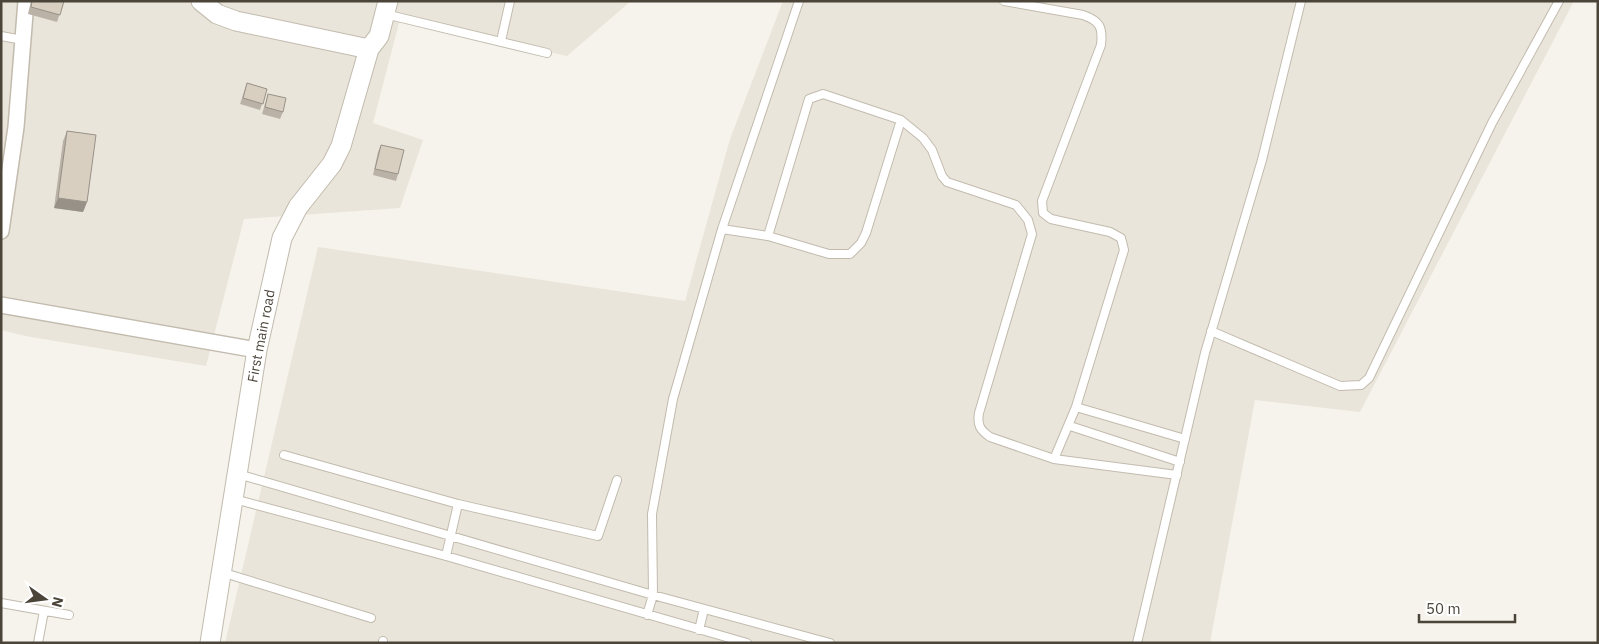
<svg xmlns="http://www.w3.org/2000/svg" width="1599" height="644" viewBox="0 0 1599 644" font-family="'IBM Plex Sans',sans-serif">
<style>
.residential{fill:#eae5da}
.lines{fill:none;stroke-linecap:round;stroke-linejoin:round}
.service-casing{stroke:#c2bbae;stroke-width:10}
.minor-casing{stroke:#c2bbae;stroke-width:18}
.tertiary-casing{stroke:#c2bbae;stroke-width:21}
.service{stroke:#fff;stroke-width:8}
.minor{stroke:#fff;stroke-width:15}
.tertiary{stroke:#fff;stroke-width:19}
.wall{fill:#bab2a6}
.shaded-wall{fill:#979187}
.building{fill:#d8cfc1;stroke:#979187}
.labels{text-anchor:middle;dominant-baseline:central;stroke-width:5;stroke-linejoin:round;paint-order:stroke}
.street-label{font-size:14px;fill:#4b4439;stroke:#fff}
</style>
<rect width="100%" height="100%" fill="#f6f3ec"/>
<path class="residential" d="M1,1H631L567,56L400,19L373,123L423,140L400,208L244,219L206,366L25,336L1,330Z
M783,1H1574L1360,412L1255,400L1210,643H225L318,247L685,301L730,139Z"/>
<g class="lines">
<defs>
<path id="service" d="M1004,1L1083,15C1100,21 1103,27 1101,45L1042,201L1043,213L1051,219L1110,232L1121,238L1124,250L1076,407L1054,459
M385,14L547,53
M1,36L23,40
M501,41L510,1
M722,229L768,236L829,254H850L861,243L866,233L901,120
M768,236L809,99L823,94L901,120L923,138L932,150L942,176L947,182L1016,205L1028,220L1032,234L979,413C977,425 980,430 990,437L1054,459L1177,475
M1211,331L1340,386L1361,385L1369,378L1492,123L1559,1
M1076,407L1185,439
M1070,426L1180,462
M284,455L458,504
M238,474L653,595L830,643
M234,499L446,556L747,643
M446,556L458,504L598,536L617,480
M221,572L371,618
M1,603L69,615
M647,615L653,595L652,514L673,399L722,229L799,1
M699,630L704,609
M38,643L44,611
M383,643V641
M1137,643L1205,353L1262,160L1301,1"/>
<path id="minor" d="M1,231L16,127L26,1
M1,305L257,350"/>
<path id="tertiary" d="M201,1L217,14L236,21L369,49L379,36L388,1
M210,643L257,350L282,238L298,207L332,164L341,146L369,49"/>
</defs>
<use href="#service" class="service-casing"/>
<use href="#minor" class="minor-casing"/>
<use href="#tertiary" class="tertiary-casing"/>
<use href="#service" class="service"/>
<use href="#minor" class="minor"/>
<use href="#tertiary" class="tertiary"/>
</g>
<path class="wall" d="M31,1H64L57,22L28,14Z
M247,83L267,89L260,110L240,104Z
M268,94L283,112L280,119L262,114Z
M67,131L87,202L83,212L54,208L63,141Z
M381,145L398,174L396,181L373,175L378,152Z"/>
<path class="shaded-wall" d="M58,198L87,202L83,212L54,208Z"/>
<path class="building" d="M32,1H64L60,15L31,7Z
M247,83L267,89L263,104L243,98Z
M268,94L286,98L283,112L265,107Z
M67,131L96,135L87,202L58,198Z
M381,145L404,150L398,174L375,169Z"/>
<g class="labels">
<g class="street-label">
<text transform="translate(261 336) rotate(-79)">First main road</text>
</g>
</g>
<rect width="1599" height="644" fill="none" stroke="#4b4439" stroke-width="5"/>
<g transform="translate(45 599) rotate(104)" stroke="#ffffff" stroke-width="4" paint-order="stroke">
<path d="M0-4L9 19L0 12L-9 19Z" fill="#4b4439"/>
<text y="-8" font-size="14" font-weight="bold" text-anchor="middle" fill="#4b4439">N</text>
</g>
<path d="M1419 614v8h96v-8" fill="none" stroke="#4b4439" stroke-width="2.5"/>
<text x="1426" y="614" font-size="15" fill="#4b4439" stroke="#ffffff" stroke-width="4" paint-order="stroke">50 m</text>
</svg>
